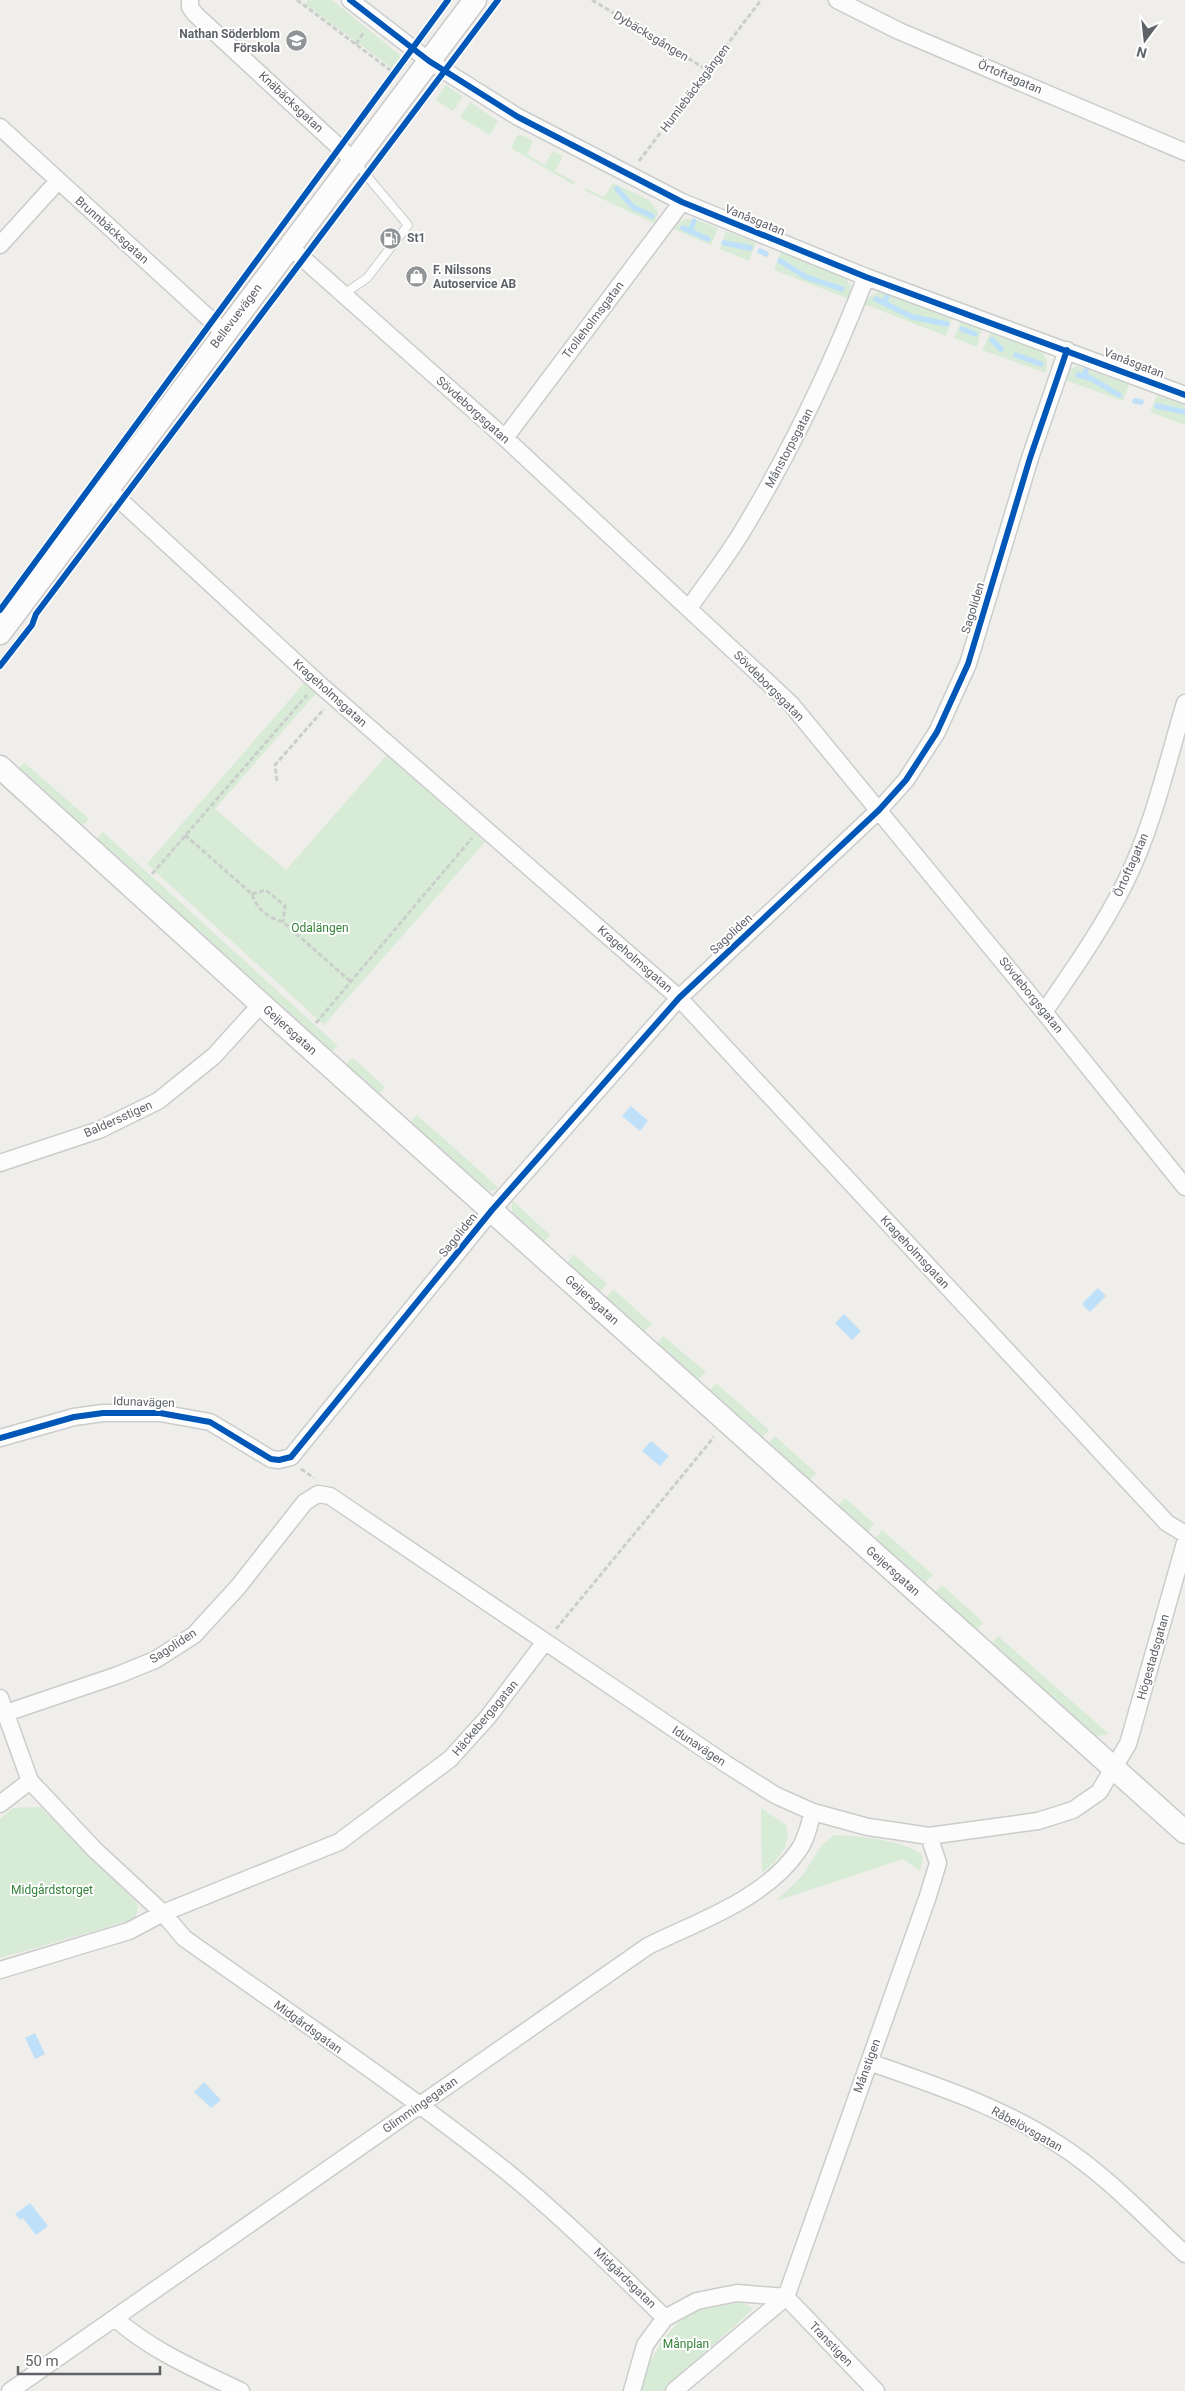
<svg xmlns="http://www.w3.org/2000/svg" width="1185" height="2391" viewBox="0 0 1185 2391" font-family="Roboto,sans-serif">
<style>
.green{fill:#d8ebd6}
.water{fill:#bfe0f9}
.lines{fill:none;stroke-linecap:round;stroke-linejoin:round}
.stream{stroke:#bfe0f9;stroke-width:5.5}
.lane-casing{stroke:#cbcccc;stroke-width:10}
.street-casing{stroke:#cbcccc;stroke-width:19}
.secondary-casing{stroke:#cacacb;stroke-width:25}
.path{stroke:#cacfcc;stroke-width:3;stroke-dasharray:5 2.5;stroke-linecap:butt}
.lane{stroke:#fdfcfc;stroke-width:8}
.street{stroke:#fdfcfc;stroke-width:16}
.secondary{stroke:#fdfcfc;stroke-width:22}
.cycleway-casing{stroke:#fff;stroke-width:9}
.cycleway{stroke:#0057b8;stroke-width:6}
.labels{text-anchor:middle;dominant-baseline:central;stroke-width:4;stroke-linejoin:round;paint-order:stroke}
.poi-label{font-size:12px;font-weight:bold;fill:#5f6368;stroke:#fff;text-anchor:start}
.street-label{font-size:12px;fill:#5f6368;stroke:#fff}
.park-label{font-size:12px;fill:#348238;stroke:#fff}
</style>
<rect width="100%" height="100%" fill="#efeeea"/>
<path class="green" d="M308,0H332L401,56L392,68L305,4Z
M446,85L463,97L453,111L436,100Z
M470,102L498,121L490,135L460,117Z
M522,135L533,141L527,154L545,165L553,151L563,156L555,171L575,182L574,185L511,148L517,136Z
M613,183L649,200L658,212L655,224L584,190L585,188L604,197Z
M686,219L699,221L718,228L711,245L673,229L680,221Z
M726,231L756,243L749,261L720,249Z
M781,252L840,275L846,279L851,287L849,299L774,270Z
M880,291L952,318L946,336L864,304L869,297Z
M961,321L982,329L977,347L954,338Z
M991,332L1042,351L1047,360L1046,373L982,350Z
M1077,366L1129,384L1123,401L1062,379L1068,370Z
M1157,395L1185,405V425L1150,412Z
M305,682L317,692L215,809L286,870L387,755L485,842L324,1025L147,864Z
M25,763L89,819L80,828L28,782L19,767Z
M103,832L338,1046L331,1052L95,841Z
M351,1059H354L385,1087L378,1095L348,1069L347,1063Z
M417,1115L499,1188L491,1191L481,1187L410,1122Z
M512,1200L550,1235L543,1243L515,1217L512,1213Z
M573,1254L607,1284L599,1293L567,1263Z
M613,1289L652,1324L643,1332L606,1298Z
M663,1336L706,1372L697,1381L657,1344Z
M716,1383L769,1430L761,1439L709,1392Z
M775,1436L816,1473L809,1481L768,1444Z
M845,1498L874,1524L867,1532L838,1506Z
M882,1530L933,1575L924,1584L874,1540Z
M942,1585L983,1622L976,1631L934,1593Z
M998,1636L1109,1734L1097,1736L1089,1732L991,1645Z
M40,1807L138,1904L136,1919L0,1958V1819L13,1808Z
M761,1808L786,1825C792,1846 778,1860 762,1873Z
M834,1835C854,1835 912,1841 923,1857L920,1871L903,1859L776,1901L802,1876L822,1845Z
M743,2302L753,2309L663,2391H638C649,2363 662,2331 690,2314C704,2306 726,2305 743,2302Z"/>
<path class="water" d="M631,1106L648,1121L640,1131L622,1116Z
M1098,1288L1106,1296L1090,1312L1082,1304Z
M844,1314L861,1331L852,1340L835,1323Z
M651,1441L669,1456L660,1466L642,1451Z
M35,2033L45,2054L35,2059L25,2038Z
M204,2082L221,2100L211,2108L194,2092Z
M30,2203L48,2226L36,2235L23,2218L20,2220L15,2214Z"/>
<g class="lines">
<path class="stream" d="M617,189L633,207L652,216
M683,228L708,239
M690,231L694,221
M724,243L750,248
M760,251L766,254
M780,261L806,277L842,289
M876,299L912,317L947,324
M885,302L888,294
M962,329L975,334
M992,340L1001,349
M1016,355L1041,364
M1078,375L1090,378L1119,395
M1084,376L1087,368
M1135,401L1141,402
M1157,406L1185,412"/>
<defs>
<path id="lane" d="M344,294L367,278L408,225L356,163"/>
<path id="street" d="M190,0V7L195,14L354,161
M350,0L429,61L518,117L682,202L866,277L1185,395
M837,0L899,31L1185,152
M0,127L224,332
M0,245L58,181
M289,246L505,438L791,704L1044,1012L1185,1187
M505,438L682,202
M108,489L318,683L679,998L1167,1523L1185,1534
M689,608C707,582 727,557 743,530C792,449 832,365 866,277
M1044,1012C1073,970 1102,929 1125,883C1153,827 1167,763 1185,703
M0,1163L99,1130L158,1101L214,1056L261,1004
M0,1438L74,1417L103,1413H160L210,1422L271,1459L279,1460L291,1457L492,1210L679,998L879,810L906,780L937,732L968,664L1030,458L1067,350
M0,1698L30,1781L95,1850L163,1913L184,1938C292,2015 403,2089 506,2171C562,2217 613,2267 665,2318
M6,1713L118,1675L155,1660L194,1635L238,1587L305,1502L318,1494L330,1496L726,1764L775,1795L813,1812L868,1827L896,1831L929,1836L1038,1821L1073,1810L1099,1792L1128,1744L1185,1543
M0,1804L30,1781
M0,1970L129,1931L163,1913L339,1842L450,1759L488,1717L544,1643
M869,2062C934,2085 1000,2106 1058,2144C1105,2174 1144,2216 1185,2254
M786,2297L928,1896L938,1863L929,1836
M786,2297L876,2391
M115,2318C150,2350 197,2370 241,2391
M10,2391L648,1946C699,1921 765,1899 798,1851C806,1841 809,1825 813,1812
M632,2391L645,2345L665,2318L697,2301L737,2293L786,2297
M674,2391L786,2297"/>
<path id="secondary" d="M0,633L475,0
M0,767L261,1004L1185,1832"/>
</defs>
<use href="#lane" class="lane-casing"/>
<use href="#street" class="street-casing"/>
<use href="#secondary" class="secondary-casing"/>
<path class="path" d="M297,0L394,73
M592,0L709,71
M356,44L364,32
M639,161L761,0
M277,781L275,765L324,709
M185,835L252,894C256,909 269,918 283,922L351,982
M152,874L307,695
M252,894L266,890L285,906L283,922
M316,1023L472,838
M301,1469L314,1478
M556,1629L714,1437"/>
<use href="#lane" class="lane"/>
<use href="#street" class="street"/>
<use href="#secondary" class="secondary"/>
<defs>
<path id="cycleway" d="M350,0L429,61L518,117L682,202L866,277L1185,395
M0,610L448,0
M0,666L32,625L36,614L498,0
M0,1438L74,1417L103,1413H160L210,1422L271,1459L279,1460L291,1457L492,1210L679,998L879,810L906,780L937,732L968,664L1030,458L1067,350"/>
</defs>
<use href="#cycleway" class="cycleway-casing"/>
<use href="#cycleway" class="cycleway"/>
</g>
<defs>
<symbol id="school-disc" viewBox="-11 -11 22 22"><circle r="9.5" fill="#919496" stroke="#fff"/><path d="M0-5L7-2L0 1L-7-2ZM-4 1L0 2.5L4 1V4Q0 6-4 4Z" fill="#fff"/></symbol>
<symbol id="fuel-disc" viewBox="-11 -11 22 22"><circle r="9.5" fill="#919496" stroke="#fff"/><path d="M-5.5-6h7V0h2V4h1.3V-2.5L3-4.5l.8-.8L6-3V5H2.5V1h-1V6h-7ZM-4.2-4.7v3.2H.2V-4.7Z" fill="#fff"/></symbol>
<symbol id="shop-disc" viewBox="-11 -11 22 22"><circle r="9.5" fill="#919496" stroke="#fff"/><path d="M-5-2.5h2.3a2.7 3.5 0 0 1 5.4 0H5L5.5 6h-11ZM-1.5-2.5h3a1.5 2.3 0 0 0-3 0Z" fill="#fff"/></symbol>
</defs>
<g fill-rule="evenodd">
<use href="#school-disc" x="284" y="28" width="25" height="25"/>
<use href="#fuel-disc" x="378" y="226" width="25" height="25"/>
<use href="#shop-disc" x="404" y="264" width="25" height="25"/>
</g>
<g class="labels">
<g class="poi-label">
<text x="280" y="34" text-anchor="end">Nathan Söderblom<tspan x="280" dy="14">Förskola</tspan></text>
<text x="407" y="238">St1</text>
<text x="433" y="270">F. Nilssons<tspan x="433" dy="14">Autoservice AB</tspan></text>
</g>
<g class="street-label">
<text transform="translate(651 36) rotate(31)">Dybäcksgången</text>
<text transform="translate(1010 77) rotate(23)">Örtoftagatan</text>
<text transform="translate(695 88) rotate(-53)">Humlebäcksgången</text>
<text transform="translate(291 102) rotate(43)">Knäbäcksgatan</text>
<text transform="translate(755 220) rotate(22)">Vanåsgatan</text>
<text transform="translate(112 230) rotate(42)">Brunnbäcksgatan</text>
<text transform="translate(236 316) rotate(-53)">Bellevuevägen</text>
<text transform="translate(593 320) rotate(-53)">Trolleholmsgatan</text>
<text transform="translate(1134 363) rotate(21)">Vanåsgatan</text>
<text transform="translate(473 410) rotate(42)">Sövdeborgsgatan</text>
<text transform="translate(789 448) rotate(-62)">Månstorpsgatan</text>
<text transform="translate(973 608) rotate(-73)">Sagoliden</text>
<text transform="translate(769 686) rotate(45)">Sövdeborgsgatan</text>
<text transform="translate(330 693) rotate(42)">Krageholmsgatan</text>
<text transform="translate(1131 865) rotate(-66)">Örtoftagatan</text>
<text transform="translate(731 934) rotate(-43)">Sagoliden</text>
<text transform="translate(635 959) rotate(41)">Krageholmsgatan</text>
<text transform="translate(1031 995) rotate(51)">Sövdeborgsgatan</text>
<text transform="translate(290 1030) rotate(42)">Geijersgatan</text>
<text transform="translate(118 1119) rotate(-24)">Baldersstigen</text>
<text transform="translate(458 1235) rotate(-51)">Sagoliden</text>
<text transform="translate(915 1252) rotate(47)">Krageholmsgatan</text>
<text transform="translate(592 1300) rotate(42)">Geijersgatan</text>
<text transform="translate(144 1402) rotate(2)">Idunavägen</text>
<text transform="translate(893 1571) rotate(42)">Geijersgatan</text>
<text transform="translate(173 1646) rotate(-33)">Sagoliden</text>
<text transform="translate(1153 1657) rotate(-74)">Högestadsgatan</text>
<text transform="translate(485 1718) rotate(-50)">Häckebergagatan</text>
<text transform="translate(699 1746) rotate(34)">Idunavägen</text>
<text transform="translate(308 2027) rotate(36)">Midgårdsgatan</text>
<text transform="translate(867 2066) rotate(-70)">Månstigen</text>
<text transform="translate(420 2105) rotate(-35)">Glimmingegatan</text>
<text transform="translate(1027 2129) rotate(29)">Råbelövsgatan</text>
<text transform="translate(625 2278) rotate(44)">Midgårdsgatan</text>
<text transform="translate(831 2344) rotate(46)">Transtigen</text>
</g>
<g class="park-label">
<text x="320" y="928">Odalängen</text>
<text x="52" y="1890">Midgårdstorget</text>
<text x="686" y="2344">Månplan</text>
</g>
</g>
<g transform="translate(1145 40) rotate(195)" stroke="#ffffff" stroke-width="4" paint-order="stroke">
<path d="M0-4L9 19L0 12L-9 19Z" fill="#5f6368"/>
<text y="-8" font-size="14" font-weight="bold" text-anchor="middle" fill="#5f6368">N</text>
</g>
<path d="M18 2366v8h142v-8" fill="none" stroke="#5f6368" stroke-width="2.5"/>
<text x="25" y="2366" font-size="15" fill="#5f6368" stroke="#ffffff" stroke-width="4" paint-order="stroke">50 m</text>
</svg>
